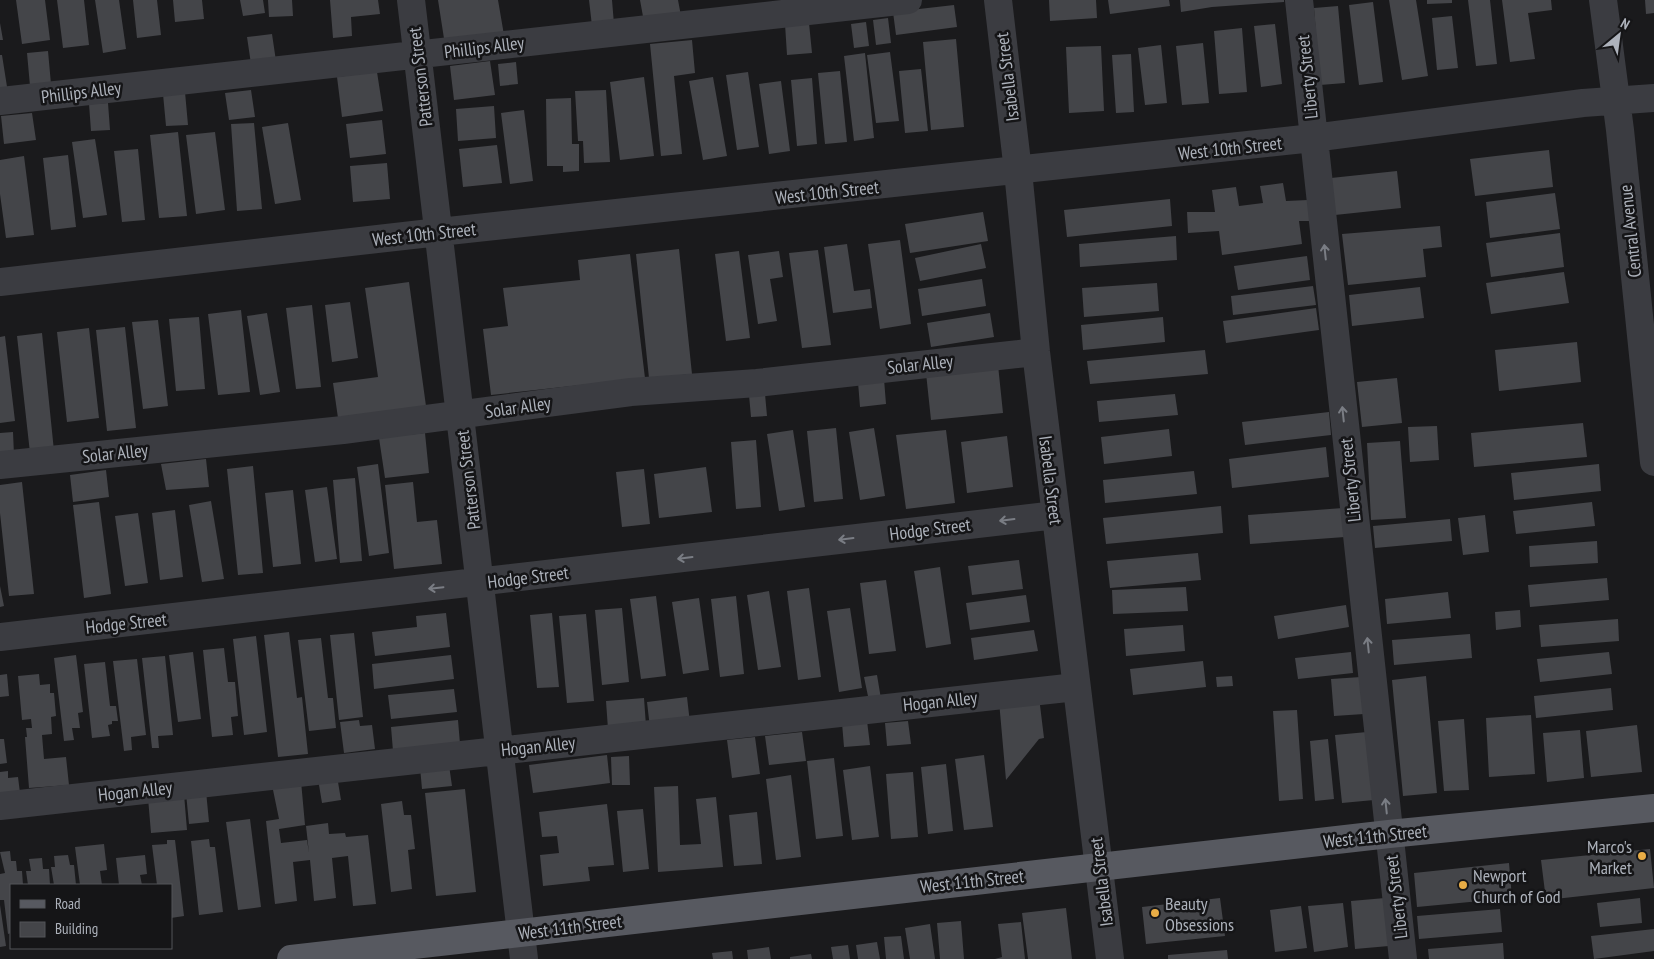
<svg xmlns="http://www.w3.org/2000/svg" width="1654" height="959" viewBox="0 0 1654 959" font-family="'PT Sans Narrow',sans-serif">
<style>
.building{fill:#444549}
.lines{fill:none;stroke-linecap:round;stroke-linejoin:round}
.minor{stroke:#3b3c41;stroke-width:28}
.major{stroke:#575960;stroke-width:28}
.oneway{stroke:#7a7d84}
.poi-dot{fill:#e9ad46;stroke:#151517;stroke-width:2}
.labels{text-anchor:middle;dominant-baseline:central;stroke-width:5;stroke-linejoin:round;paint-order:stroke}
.street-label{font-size:18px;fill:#adb2bb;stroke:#151517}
.poi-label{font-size:18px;fill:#adb2bb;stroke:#151517;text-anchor:start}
</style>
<rect width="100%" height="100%" fill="#1a1a1c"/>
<path class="building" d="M16,0H45L50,40L22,44Z
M57,0H84L89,45L63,48Z
M95,0H119L126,49L103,53Z
M133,0H157L161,35L137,38Z
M173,0H202L204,19L175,22Z
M240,0H263L265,13L243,16Z
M268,0H292L293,16L269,17Z
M330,0H378L380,14L351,17L352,36L333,38Z
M438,0H498L504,35L445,45Z
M589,0H612L614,24L592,26Z
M640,0H678L681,16L644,22Z
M1049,0H1096L1097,18L1050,21Z
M1108,0H1169L1170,6L1110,14Z
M1180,0H1284V2L1212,7L1181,12Z
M1389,0H1416L1428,76L1402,80Z
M1427,0H1452V3L1427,4Z
M1468,0H1490L1497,64L1476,66Z
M1502,0H1551L1552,10L1528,13L1535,59L1510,62Z
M1645,0H1654V13L1646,14Z
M1373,2L1383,82L1359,85L1349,5Z
M954,5L957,27L896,35L893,12Z
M1338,6L1345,83L1320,85L1314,8Z
M1452,16L1458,68L1437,70L1432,18Z
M888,18L891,43L876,45L873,20Z
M866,22L869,46L854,48L851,24Z
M0,23L3,40H0Z
M809,23L812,53L787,55L785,24Z
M1275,24L1282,84L1261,87L1254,26Z
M1242,28L1247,92L1219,94L1214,31Z
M272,34L276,61L251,64L247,37Z
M956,39L964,127L931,130L923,42Z
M692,40L695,73L674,76L682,154L661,156L650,44Z
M1203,43L1209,103L1182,105L1176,46Z
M1161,45L1167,103L1145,105L1138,48Z
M1101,46L1104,111L1069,113L1066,47Z
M48,51L51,84L30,86L27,53Z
M890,52L899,121L876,123L867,55Z
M865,53L874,138L854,141L844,56Z
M1131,54L1134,112L1116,113L1112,55Z
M0,55H2L8,93L0,94Z
M490,61L495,95L454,100L450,66Z
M516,62L518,84L500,86L498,64Z
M921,69L928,131L905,133L899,71Z
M840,71L847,142L825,144L818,73Z
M377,72L383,111L342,117L337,77Z
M748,72L759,147L737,150L726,75Z
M644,77L654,156L620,160L610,82Z
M713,77L727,156L703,160L689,81Z
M812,78L817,144L797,146L791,80Z
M781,81L790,151L769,154L759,84Z
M251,90L255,117L229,120L225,93Z
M606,90L610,162L584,163L583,141H578L575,91Z
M185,92L188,125L166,126L163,94Z
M571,98L572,144H579V171L563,172V166H547L546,99Z
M108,103L110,130L91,131L89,104Z
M494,106L496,138L458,141L456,109Z
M524,110L533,181L510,184L501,113Z
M32,113L36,140L4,144L1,116Z
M382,120L386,154L350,158L346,124Z
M254,123L262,209L237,211L231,124Z
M288,123L301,200L275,204L262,127Z
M178,132L187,216L159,218L150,135Z
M215,132L225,210L196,214L186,135Z
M95,139L107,215L83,218L72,142Z
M497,145L502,183L463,187L459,149Z
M138,149L145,220L122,222L114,151Z
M1549,150L1553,187L1475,196L1470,159Z
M68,155L76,227L51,230L43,158Z
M24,156L34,235L6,238L0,194V160Z
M387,163L390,199L353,202L350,166Z
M1397,171L1401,208L1335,215L1331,178Z
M1283,183L1286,201L1308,200L1310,221H1299L1302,244L1222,255L1219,231L1188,233L1187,212H1215L1212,190L1236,187L1239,206L1263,203L1260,186Z
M1555,193L1560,229L1490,238L1486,202Z
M1170,199L1172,226L1067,237L1064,210Z
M983,212L988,241L910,253L905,224Z
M1440,226L1442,247L1423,249L1426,277L1348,285L1342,234Z
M1560,233L1564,267L1491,277L1486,243Z
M1176,236L1177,260L1080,267L1079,244Z
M900,240L911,324L880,329L868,244Z
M847,244L854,291L870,289L872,308L833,313L824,247Z
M981,244L986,268L920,281L915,258Z
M679,249L692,374L649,378L636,254Z
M818,250L831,345L802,348L789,253Z
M739,251L750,338L726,341L715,254Z
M779,251L783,277L770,279L777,321L758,324L748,255Z
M630,254L645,378L491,395L483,329L508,326L503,288L580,280L578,260Z
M1307,256L1310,280L1238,290L1234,266Z
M1564,272L1569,303L1491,314L1486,283Z
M982,279L986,306L922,316L918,289Z
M409,282L426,406L338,418L333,383L378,377L365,288Z
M1157,283L1159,311L1084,317L1082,288Z
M1313,286L1316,305L1233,315L1231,296Z
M1420,287L1424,318L1352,326L1349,295Z
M350,302L358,358L332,362L325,305Z
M312,305L321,387L296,389L286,308Z
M1316,308L1319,330L1226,343L1223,321Z
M241,310L250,392L218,395L208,314Z
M267,313L280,392L260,395L247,316Z
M990,313L994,337L931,347L927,323Z
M199,317L205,389L176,391L169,319Z
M1163,317L1165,342L1083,350L1081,325Z
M158,320L168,406L143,409L132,322Z
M125,327L136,428L107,431L96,330Z
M89,328L99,418L67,422L57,332Z
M42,333L54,451L30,453L17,336Z
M5,336L15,421L0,423V337Z
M1577,342L1581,382L1499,391L1495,350Z
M1205,350L1208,374L1090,384L1087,361Z
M998,365L1003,413L931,420L926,373Z
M1397,378L1402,423L1362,427L1357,382Z
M884,379L886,404L860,407L858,382Z
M765,394L767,416L751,417L749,395Z
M1175,394L1178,415L1099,422L1097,401Z
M1329,412L1331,435L1245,445L1242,422Z
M1583,423L1587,457L1474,467L1471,433Z
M1437,426L1439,460L1410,462L1408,427Z
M836,428L843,499L814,502L807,431Z
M874,428L885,496L860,500L849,432Z
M1169,429L1172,456L1104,464L1101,437Z
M793,430L805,507L779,511L767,434Z
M946,430L955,503L906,509L896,435Z
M13,432L14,455L0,456V433Z
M425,433L429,473L385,478L379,438Z
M1007,436L1013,487L967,493L961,442Z
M756,440L761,507L736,509L731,442Z
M1400,441L1406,518L1371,520L1367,443Z
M1326,447L1329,477L1232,488L1229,459Z
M206,459L209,487L166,490L161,464Z
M378,464L389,553L369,556L357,467Z
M1599,464L1601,491L1514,500L1511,473Z
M253,466L263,573L238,575L227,469Z
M706,467L712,512L659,518L654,474Z
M644,469L650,524L622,527L616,472Z
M106,470L109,497L73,502L70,475Z
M1194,471L1197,494L1105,503L1103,480Z
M355,478L362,561L340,563L333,480Z
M22,482L34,594L9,596L0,513V485Z
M413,482L417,522L437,520L442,564L394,569L385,485Z
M327,487L337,559L315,562L305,490Z
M293,490L301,564L273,567L265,493Z
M211,501L224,579L202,582L189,505Z
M99,502L111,594L84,598L73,505Z
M1592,502L1595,526L1516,534L1513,511Z
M1221,506L1223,533L1106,544L1103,518Z
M1343,508L1345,537L1250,544L1248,515Z
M175,510L183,577L160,580L152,513Z
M138,513L148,583L125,586L115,516Z
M1485,515L1489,552L1463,555L1458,518Z
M1450,519L1452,541L1375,548L1373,526Z
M1597,541L1598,563L1530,567L1529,546Z
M1198,553L1201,580L1110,588L1107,561Z
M1019,560L1023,589L972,595L968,566Z
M940,567L951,644L926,648L914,571Z
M1607,578L1609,600L1530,607L1528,585Z
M886,580L896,651L869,654L860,583Z
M0,586L4,606L0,607Z
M1186,587L1188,611L1113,614L1112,590Z
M809,588L821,677L798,680L787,591Z
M769,591L781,667L758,670L747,595Z
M1448,592L1451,618L1387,624L1385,599Z
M1026,595L1030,622L970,630L966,603Z
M656,596L666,676L641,679L630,599Z
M736,596L744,674L720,677L711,599Z
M699,598L709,670L683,674L672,602Z
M1346,605L1349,627L1278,639L1274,616Z
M622,608L629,682L602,685L595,610Z
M850,608L862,688L839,692L827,611Z
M1520,610L1521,627L1496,630L1495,612Z
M446,613L450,647L375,656L372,632L417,627L416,616Z
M552,613L559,687L537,688L530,615Z
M586,614L594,701L567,703L559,616Z
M1618,619L1619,641L1541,647L1539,625Z
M1183,625L1185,651L1126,656L1124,629Z
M1034,630L1038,651L974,660L971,638Z
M289,632L297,698L302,697L308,754L278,757L264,635Z
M354,633L363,717L339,720L330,635Z
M1470,634L1472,658L1394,665L1392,640Z
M256,636L267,732L244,735L233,639Z
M321,638L328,698H333L336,728L309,731L298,640Z
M224,648L228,682H235L238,716L231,717L233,735L212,737L203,650Z
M193,652L201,719L178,722L169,655Z
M1351,652L1353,673L1298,679L1295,658Z
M1609,652L1612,674L1540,682L1537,659Z
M76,655L83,712L78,713L80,728H72L74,740L64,741L54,658Z
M451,655L454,679L374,689L372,664Z
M165,656L173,735L158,736L159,748H152L142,658Z
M137,659L146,735L131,737L132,750L124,751L113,661Z
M1203,661L1206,687L1133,695L1130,669Z
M105,662L110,706H116L118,721H112V724L108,725L110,736L92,738L84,664Z
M7,674L9,696L0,697V675Z
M39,674L40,685L50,684V693H54L56,716L51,717L52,734L42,735L44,759L66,757L69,785L29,788L25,737H27L26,728H32L31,719L22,720L18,676Z
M877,675L881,699L869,701L864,677Z
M1232,676L1233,686L1217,687L1216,677Z
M1426,676L1437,793L1403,796L1392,680Z
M1361,677L1364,714L1334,716L1331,679Z
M1611,688L1613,710L1536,718L1534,696Z
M454,689L457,712L391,719L388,695Z
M687,697L690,723L650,728L647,702Z
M1039,697L1044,738L1039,739L1006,780L999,701Z
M644,698L646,726L608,729L606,701Z
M1297,710L1303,799L1279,801L1273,711Z
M1531,715L1535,774L1489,777L1486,718Z
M1464,719L1469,790L1444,791L1438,721Z
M359,720L360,726L372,725L375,749L344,753L340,722Z
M458,720L460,744L393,751L391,727Z
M867,721L870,745L844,747L842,723Z
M908,721L911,744L887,746L885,723Z
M1637,725L1642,772L1591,777L1586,731Z
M1580,730L1584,778L1547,782L1543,733Z
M802,732L806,761L769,765L765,736Z
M1367,732L1374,800L1342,803L1335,735Z
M755,737L760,774L732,778L727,740Z
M0,739H4L7,763L0,764Z
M1328,739L1334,799L1315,801L1310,741Z
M607,755L610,783L533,793L529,765Z
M984,755L993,827L964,830L955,759Z
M629,756L630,785H612L611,757Z
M834,758L843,836L816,839L807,761Z
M946,764L953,831L928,834L921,767Z
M449,765L452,786L422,789L420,767Z
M870,766L879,837L852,840L843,770Z
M8,771V778L18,777L20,793L0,796V772Z
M913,772L918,837L891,839L886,774Z
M791,775L801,857L776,860L766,779Z
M337,776L341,800L322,803L318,779Z
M301,781L305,825L279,829L281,843L307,840L309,853L306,826L328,823L329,834L345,833L346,837L368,835L376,904L353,906L348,856L332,858L336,898L314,901L310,860L293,862L297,901L275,904L266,821L279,819L272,785Z
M678,786L680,845L701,844L696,799L716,797L723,867L658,872L654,787Z
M465,789L476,892L436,896L425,793Z
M206,791L209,822L189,824L186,793Z
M184,794L187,830L151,833L148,798Z
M402,801L404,815H411L415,849L408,850L412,889L391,892L381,804Z
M607,804L614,865L588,867L590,881L543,886L540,855L559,853L557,836L542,837L539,812Z
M643,809L649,869L623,872L617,811Z
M757,812L762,864L734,866L729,815Z
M250,819L261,907L238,910L226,822Z
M209,839L210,847H215L223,912L199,915L191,841Z
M167,840H175L184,916L171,918V885H157L152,845L167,844Z
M104,844L107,870L100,871L102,885H80L75,847Z
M1650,849L1654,888L1546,900L1541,860Z
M10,851L11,861H16L17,871H22L23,885H11V933L8,934L4,900H0V874L5,873L0,852Z
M68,855L70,865H74L76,885H54L51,867H55L54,856Z
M145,855L147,874L140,875L142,885H119L116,858Z
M42,858L43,869H49L50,885H28L26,871H31L29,859Z
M1509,863L1512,898L1417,907L1414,873Z
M1220,898L1225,936L1146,944L1142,907Z
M1385,898L1389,946L1355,949L1351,901Z
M1640,898L1642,923L1600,927L1597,903Z
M1343,903L1348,947L1314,952L1308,906Z
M0,905L6,946L0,947Z
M1301,906L1307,948L1275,952L1270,910Z
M1066,908L1072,959H1028L1022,913Z
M1500,909L1502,932L1419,939L1417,916Z
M961,921L964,959H940L937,923Z
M1021,922L1025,959H995L1002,957L998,924Z
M930,924L935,959H910L905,928Z
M1654,929V951L1594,959L1591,936Z
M901,936L904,959H886L884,937Z
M877,942L880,959H858L856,945Z
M1503,943L1504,959H1429L1428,949Z
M848,945L850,959H833L831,947Z
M769,947L771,959H748L747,950Z
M1227,950L1228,959H1168V955Z
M732,951L733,959H713L712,953Z
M811,954L812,959H790V957Z"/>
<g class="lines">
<path class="minor" d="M411,0L524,959
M998,0L1018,171L1036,352L1110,959
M1299,0L1403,959
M1603,0L1620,130L1654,462
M0,101L908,0
M0,282L439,232L1313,138L1583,103L1654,98
M0,465L343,430L631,392L757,383L1036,352
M0,637L1056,515
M0,806L1076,687"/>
<path class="major" d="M291,959L1389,834L1654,808"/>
</g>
<defs><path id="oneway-shaft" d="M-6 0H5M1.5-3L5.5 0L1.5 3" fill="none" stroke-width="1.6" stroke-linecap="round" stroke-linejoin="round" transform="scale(1.25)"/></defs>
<g class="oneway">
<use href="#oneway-shaft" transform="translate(1325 252) rotate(-96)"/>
<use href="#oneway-shaft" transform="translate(1343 414) rotate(-96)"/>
<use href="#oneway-shaft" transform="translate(1007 520) rotate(173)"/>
<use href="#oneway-shaft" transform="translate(846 539) rotate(173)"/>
<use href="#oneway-shaft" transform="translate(685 558) rotate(173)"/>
<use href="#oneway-shaft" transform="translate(436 588) rotate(174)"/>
<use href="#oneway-shaft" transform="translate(1368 645) rotate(-96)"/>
<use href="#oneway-shaft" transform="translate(1386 806) rotate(-96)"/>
</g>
<g class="poi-dot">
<circle cx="1642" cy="856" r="5"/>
<circle cx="1463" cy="885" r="5"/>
<circle cx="1155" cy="913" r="5"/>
</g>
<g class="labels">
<g class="street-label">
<text transform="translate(484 47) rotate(-7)">Phillips Alley</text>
<text transform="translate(420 77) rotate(-97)">Patterson Street</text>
<text transform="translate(1007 77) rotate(-97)">Isabella Street</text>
<text transform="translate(1307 77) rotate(-96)">Liberty Street</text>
<text transform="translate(81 92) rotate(-7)">Phillips Alley</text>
<text transform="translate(1230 148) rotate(-6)">West 10th Street</text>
<text transform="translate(827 192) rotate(-6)">West 10th Street</text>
<text transform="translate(1630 231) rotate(-96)">Central Avenue</text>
<text transform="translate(424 234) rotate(-6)">West 10th Street</text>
<text transform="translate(920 364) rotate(-6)">Solar Alley</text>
<text transform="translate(518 407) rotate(-8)">Solar Alley</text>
<text transform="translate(115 453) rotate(-6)">Solar Alley</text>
<text transform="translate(468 480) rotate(-97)">Patterson Street</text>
<text transform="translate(1051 480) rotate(83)">Isabella Street</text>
<text transform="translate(1350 480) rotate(-96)">Liberty Street</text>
<text transform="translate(930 529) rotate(-7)">Hodge Street</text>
<text transform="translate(528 577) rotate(-7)">Hodge Street</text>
<text transform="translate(126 623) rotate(-6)">Hodge Street</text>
<text transform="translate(940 701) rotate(-6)">Hogan Alley</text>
<text transform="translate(538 746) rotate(-6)">Hogan Alley</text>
<text transform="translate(135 791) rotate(-6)">Hogan Alley</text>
<text transform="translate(1375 836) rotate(-6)">West 11th Street</text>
<text transform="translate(972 881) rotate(-6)">West 11th Street</text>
<text transform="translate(1101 882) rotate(-97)">Isabella Street</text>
<text transform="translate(1396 897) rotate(-97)">Liberty Street</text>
<text transform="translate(570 927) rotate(-7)">West 11th Street</text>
</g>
<g class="poi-label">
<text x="1632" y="846" text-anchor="end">Marco's<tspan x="1632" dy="21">Market</tspan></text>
<text x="1473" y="875">Newport<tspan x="1473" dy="21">Church of God</tspan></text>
<text x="1165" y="903">Beauty<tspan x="1165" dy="21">Obsessions</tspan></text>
</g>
</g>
<rect x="10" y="884" width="162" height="65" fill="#151517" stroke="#525459"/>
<rect x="20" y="900" width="25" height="8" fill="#575960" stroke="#525459"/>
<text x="55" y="909" font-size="15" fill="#adb2bb">Road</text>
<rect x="20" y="922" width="25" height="15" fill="#444549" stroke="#525459"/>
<text x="55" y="934" font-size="15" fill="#adb2bb">Building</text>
<g transform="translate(1619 35) rotate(29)" stroke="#151517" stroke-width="4" paint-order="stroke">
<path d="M0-4L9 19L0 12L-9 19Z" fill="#adb2bb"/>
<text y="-8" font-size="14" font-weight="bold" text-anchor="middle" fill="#adb2bb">N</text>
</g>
</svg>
